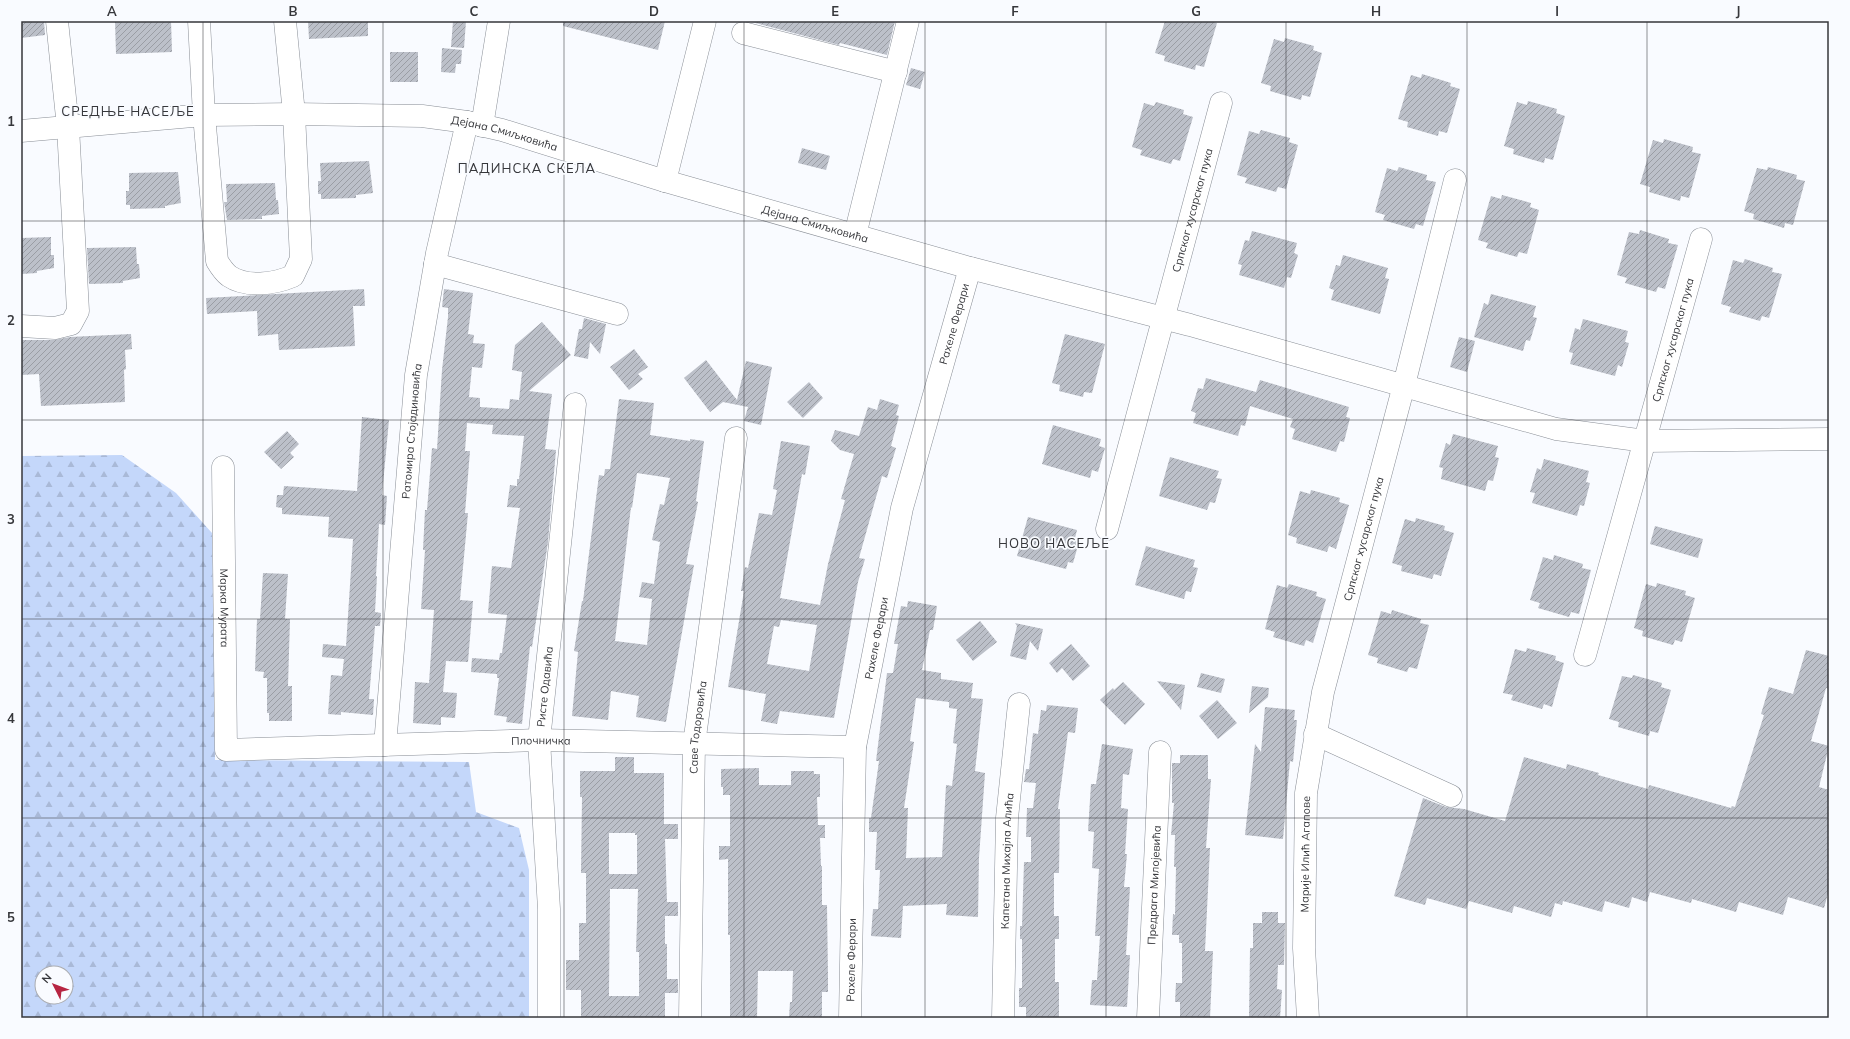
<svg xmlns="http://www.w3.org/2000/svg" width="1850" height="1039" viewBox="0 0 1850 1039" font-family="Mulish,sans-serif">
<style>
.forest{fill:url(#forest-firs);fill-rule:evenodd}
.building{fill:url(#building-hatch);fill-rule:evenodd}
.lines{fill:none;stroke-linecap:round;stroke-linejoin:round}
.minor-casing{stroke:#898e96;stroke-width:23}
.minor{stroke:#fff;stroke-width:22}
.grid{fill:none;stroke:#36373b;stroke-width:1;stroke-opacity:0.55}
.labels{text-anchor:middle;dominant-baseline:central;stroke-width:3.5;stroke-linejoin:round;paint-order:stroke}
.street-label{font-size:11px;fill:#36373b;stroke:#f9fbff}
.quarter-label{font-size:13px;letter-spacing:1px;fill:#36373b;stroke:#f9fbff}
.neatline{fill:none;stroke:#36373b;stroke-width:1.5}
.grid-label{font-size:13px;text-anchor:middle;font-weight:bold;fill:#36373b}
</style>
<defs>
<pattern id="forest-firs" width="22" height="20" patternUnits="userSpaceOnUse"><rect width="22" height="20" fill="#c4d7fa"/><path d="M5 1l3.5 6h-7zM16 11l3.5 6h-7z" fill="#a9b9d7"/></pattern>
<pattern id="building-hatch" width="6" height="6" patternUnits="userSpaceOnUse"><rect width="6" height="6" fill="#bcc0c9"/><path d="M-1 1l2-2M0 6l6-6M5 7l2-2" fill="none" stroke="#9a9da4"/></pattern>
</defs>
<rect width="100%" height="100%" fill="#f9fbff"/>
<path class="forest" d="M122,455L176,493L212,533L215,760L469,762L476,812L519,828L529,870V1018H21V456ZM42,973H66V997H42Z"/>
<path class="building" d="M21,21H44L45,35L21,38Z
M115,21H171L172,52L116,54Z
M308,21H368V36L309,39Z
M453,21H466L464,48L451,47Z
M563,21H665L658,50L563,26Z
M753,21H895L887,55L840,43L839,45L752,22Z
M1165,21H1209L1217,23L1204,67L1196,65L1195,70L1164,61L1165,56L1155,53Z
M1285,38L1314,46L1313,50L1322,53L1310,97L1302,95L1301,100L1270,91L1271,86L1261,83L1274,39L1284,42Z
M442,48L462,50L461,64H456L455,73L441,72Z
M390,52H418V82H390Z
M911,68L925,72L920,89L906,85Z
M1422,74L1451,83L1450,86L1460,89L1447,133L1439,131L1438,136L1407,127L1408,122L1398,119L1411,75L1421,78Z
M1528,101L1557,109L1556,113L1565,116L1553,160L1545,158L1544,163L1513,154L1514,149L1504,146L1517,102L1527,105Z
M1156,102L1184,110L1183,114L1193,117L1180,161L1173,159L1171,164L1140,155L1142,150L1132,147L1144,103L1154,106Z
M1261,130L1290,138L1289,142L1298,145L1286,189L1278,187L1276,192L1245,183L1247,178L1237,175L1249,131L1259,134Z
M1664,139L1693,147L1692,152L1701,154L1689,198L1681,196L1680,201L1649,192L1650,187L1640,184L1653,140L1663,143Z
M802,148L830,156L826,170L798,163Z
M369,161L373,193L356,195V198L321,199V194H318V181H321L320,163Z
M1399,167L1427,175L1426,180L1436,182L1423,226L1416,224L1414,229L1383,220L1385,215L1375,212L1387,168L1397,171Z
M1768,167L1797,175L1796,179L1805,181L1793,225L1785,223L1784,228L1753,219L1754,214L1744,211L1757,168L1767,170Z
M178,172L181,203L165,206V208L130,209V205H126V191H129V173Z
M275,183L276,200H278L279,214L262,216V219L227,220L224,202H227L226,184Z
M1502,195L1531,203L1530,207L1539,210L1527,254L1519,252L1517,257L1486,248L1488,243L1478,240L1491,196L1501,199Z
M1640,230L1669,239L1668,243L1678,245L1665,289L1658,287L1656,292L1625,283L1627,278L1617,275L1629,232L1639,234Z
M1252,231L1297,243L1294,253L1298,255L1291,278L1287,277L1284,288L1239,275L1242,265L1238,264L1245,240L1249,241Z
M51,237V255H54V268L37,271V273L21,274V238Z
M136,247L137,264H139L140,278L123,281V283L89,284L87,248Z
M1343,255L1388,268L1385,278L1389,279L1380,314L1331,300L1334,290L1329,288L1336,265L1340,266Z
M1745,259L1773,268L1772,272L1782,274L1769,318L1762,316L1760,321L1729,312L1731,307L1721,304L1733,260L1743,263Z
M364,289L365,306H353L355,346L279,350L278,334L258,336L257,311L207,314L206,298Z
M444,289L473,293L468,334L474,335L473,343L485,344L482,368L472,367L469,397L480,398V407L509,409L510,399L519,400L522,372L512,370L515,345L542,322L571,355L529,391L552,394L545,449L556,450L548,542L532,647L530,646L522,724L506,722L507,717L494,715L499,678H497V674L471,672L472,658L499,660L500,653H502L507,615L488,613L492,566L511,568L520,508L507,507L510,485L517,486V479H519L524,436L492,434L493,425L467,423L465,451H470L465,513H468L460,600L473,601L468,662L446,661L443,692L457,693L455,718L441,717V725L413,723L415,682L429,683L434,610L421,609L425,550H423L425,510H427L432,448L437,449L442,370L448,317V308L442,307Z
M1491,294L1536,306L1533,317L1537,318L1530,341L1526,340L1523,351L1474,337L1484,303L1488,305Z
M584,318L606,324L600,354L590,342L588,359L574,356L579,329H582Z
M1583,319L1628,331L1625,342L1629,343L1622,367L1618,365L1615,376L1570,364L1573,353L1569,352L1575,328L1580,330Z
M131,334L132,349L125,350L126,369L124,370L125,402L41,406L39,374L21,375V340H54L70,337Z
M1065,334L1105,344L1092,393L1084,392L1083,397L1059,391L1060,385L1052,383Z
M1459,337L1475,341L1467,372L1450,367Z
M634,349L648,367L638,374L643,379L629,390L610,367Z
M706,360L737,400L746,361L772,367L761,425L744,421L748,407L723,402L710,412L684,378Z
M1206,378L1256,392L1260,380L1349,407L1346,417L1350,418L1344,442L1340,441L1336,452L1292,439L1295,429L1290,427L1293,419L1250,406L1245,426L1241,425L1238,436L1193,423L1196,413L1191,411L1198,388L1203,389Z
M809,382L823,398L803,418L787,402Z
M619,399L654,403L650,435L690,441V439L704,441L696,501L698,502L686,564L694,565L666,722L636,717L639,696L611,691L608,720L572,716L578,652L574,651L582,601H583L599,475L604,476L605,469H610ZM637,473L670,478L664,505L660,504L652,540L660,542L654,584L642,582L639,597L652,599L647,645L615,641L631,507L632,508Z
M880,399L899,405L896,415L899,416L891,446L896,448L887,478L882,476L859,558L865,559L858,582L834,718L780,711L777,724L761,721L766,694L728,687L744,591H741L745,567L748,568L759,513L772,515L777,490L773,489L781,441L810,446L805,475L802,474L780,598L820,605L828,564L845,500L841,499L854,454L840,450L831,441L835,430L859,436L868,407L877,410ZM781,620L817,625L809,671L767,664L774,626L779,627Z
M362,417L389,420L382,495L387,496L385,525L379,524L376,576H377L375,612L381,613L380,626H375L369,699H374L373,715L341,712V715L328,714L331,675L342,676L344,659L322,657L323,644L346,646L353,539L328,537L329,517L282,514V508L276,507L277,495H283L284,486L357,491Z
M1053,425L1101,439L1099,446L1105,448L1098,472L1092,470L1090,478L1042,464Z
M287,431L299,444L290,453L294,457L281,469L264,452Z
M1453,434L1498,446L1495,457L1499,458L1493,481L1488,480L1485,491L1441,479L1443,468L1439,467L1446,443L1450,445Z
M1170,457L1219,471L1216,478L1222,479L1215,503L1210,502L1207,510L1159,496Z
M1544,459L1589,471L1586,482L1590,483L1584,506L1580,505L1577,516L1532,503L1535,493L1530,492L1537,468L1541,470Z
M1311,490L1340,498L1339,502L1349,505L1336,549L1329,546L1327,552L1296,543L1297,538L1288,535L1300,491L1310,494Z
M1028,517L1077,530L1075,538L1080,539L1073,563L1068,562L1066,569L1017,556Z
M1416,518L1445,526L1444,530L1454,533L1441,576L1434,574L1432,579L1401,571L1402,566L1392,563L1405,519L1415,522Z
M1655,526L1703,539L1698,558L1650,544Z
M1146,546L1195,560L1193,567L1198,568L1191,592L1186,591L1184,599L1135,585Z
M1554,555L1583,564L1582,568L1591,570L1579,614L1571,612L1569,617L1538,608L1540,603L1530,600L1543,557L1553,560Z
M263,573L288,574L285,619H290L288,686H292V721H269V713H267V678H263L264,672L255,671L257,619H260Z
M1657,583L1686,591L1685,595L1695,598L1682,642L1675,640L1673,645L1642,636L1643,631L1634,628L1646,584L1656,587Z
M1289,584L1317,592L1316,596L1326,599L1313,643L1306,640L1304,646L1273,637L1275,632L1265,629L1277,585L1287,588Z
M908,601L937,606L933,630H930L922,670L941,673V679L973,683L971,698L983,699L975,771L985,773L979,858L978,917L946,915L947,904L903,906L901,938L871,936L873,909H878L880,870H875L877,832H869V818H871L879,761H876L887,673H893L898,644H894L901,606L907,607ZM916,698L949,702V708L957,709L953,743L957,744L952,786L946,785L942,857L906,858L908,808H904L914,742L910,741Z
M1392,610L1421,619L1420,623L1429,625L1417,669L1409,667L1407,672L1377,663L1378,658L1368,655L1381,611L1391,614Z
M980,621L997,642L973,661L956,640Z
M1015,623L1043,629L1038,651L1030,641L1026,660L1010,656L1017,626Z
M1071,644L1090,666L1073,681L1062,668L1057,673L1049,663Z
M1527,648L1556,656L1555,660L1564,663L1552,707L1544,704L1542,709L1511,700L1513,695L1503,693L1515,649L1526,652Z
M1806,650L1829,656V689L1826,688L1811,741L1829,746L1819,787L1829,790V890L1824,908L1788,897L1783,915L1739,902L1736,912L1692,899L1691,903L1650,892L1647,902L1632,897L1629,908L1605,901L1602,912L1563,901L1562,905L1555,903L1551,917L1514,906L1512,913L1469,901L1466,909L1427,898L1425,905L1394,896L1423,798L1446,807L1464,809L1505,821L1524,757L1566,769L1567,764L1599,773L1598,775L1648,789L1649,785L1731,808L1732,806L1735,807L1764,715L1761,714L1769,687L1793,694Z
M1201,673L1225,679L1221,693L1197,687Z
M1633,675L1662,683L1661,687L1671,690L1658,733L1650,731L1649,736L1618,727L1619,722L1609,719L1622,676L1632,678Z
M1157,681L1185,685L1181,710Z
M1123,682L1145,704L1125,725L1100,700L1113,688L1114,690Z
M1252,686L1269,688L1268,697L1249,713Z
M1217,700L1237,723L1218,739L1199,716Z
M1047,705L1078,708L1075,733L1068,732L1058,809H1060L1059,873H1054V916H1059V939H1055V982H1059V1018H1026V1007H1019V988H1022V939H1020V926H1022L1024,862H1031V837H1026L1027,808H1033L1036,783L1024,782L1026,769H1029L1033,733L1038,734L1041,710L1046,711Z
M1265,707L1295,710L1294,720H1297L1293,762L1290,761L1283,839L1245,835L1255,744L1261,752Z
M1102,744L1133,749L1129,775L1123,774L1121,808L1128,809L1125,854H1127L1124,887H1130L1126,955H1130L1127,1007L1090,1005L1092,980H1097L1100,936H1095L1099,869L1092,868L1094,832L1088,831L1091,784H1096Z
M1180,755H1208V779H1211L1206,848H1210L1205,951H1213L1210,1018H1180V1002H1175L1176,983H1182V943H1179V935H1172L1173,914L1175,915L1176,867H1174L1175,835H1171L1174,803H1172V763H1180Z
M615,757H634V773H664V824H678V839H665L667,902H678V916H665V944H667V979H678V993H665V1018H581V990H566V960H579V923H586V873H581L582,797H580V771H615ZM609,833H635V835H637V874H609ZM610,889H638L636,952H639V996H609Z
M759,768V785H791V771H814V774H820V797H817L818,825H825V838H820L821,866H822V905H827L828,977V992H822V1018H789L790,1002H792L793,971H758L757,1018H730V935H728V859L719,860V846H730V795H723V787H721V769Z
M1262,912H1278V923H1285L1284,965H1278L1277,989L1282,990L1280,1018H1249L1250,948H1253V923H1262Z"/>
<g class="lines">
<defs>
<g id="minor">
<path d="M199,21L204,115L217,261C220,266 224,272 229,276C247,288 274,284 293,276L301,259L294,114L285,21"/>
<path d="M743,33L896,72"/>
<path d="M482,126L499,21"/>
<path id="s1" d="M21,131L204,115L294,114L422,116L467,122L502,130L665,181L970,268L1190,325L1556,429L1645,441L1829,439"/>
<path d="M665,181L705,21"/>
<path d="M855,235L908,21"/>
<path d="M435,264L617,314"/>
<path d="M21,326L55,328L71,324L78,311L68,127L57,21"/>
<path id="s2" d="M223,467L226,750L539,740L855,747"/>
<path id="s3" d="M1107,529L1221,103"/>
<path id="s4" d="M1585,655L1701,239"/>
<path d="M1315,734L1451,796"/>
<path id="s5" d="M385,745L416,375L437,253L467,122"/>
<path id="s6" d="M549,1018V909L539,740L575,404"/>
<path id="s7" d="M690,1018L694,744L736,438"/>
<path id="s8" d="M850,1018L855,747L902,508L970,268"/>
<path id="s9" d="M1003,1018L1007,818L1019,704"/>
<path id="s10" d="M1148,1018L1160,752"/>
<path id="s11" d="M1308,1018L1304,948L1306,793L1323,692L1404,385L1455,180"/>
</g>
</defs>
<use href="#minor" class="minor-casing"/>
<use href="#minor" class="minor"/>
</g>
<path class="grid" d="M203,21V1018M383,21V1018M564,21V1018M744,21V1018M925,21V1018M1106,21V1018M1286,21V1018M1467,21V1018M1647,21V1018M21,221H1829M21,420H1829M21,619H1829M21,818H1829"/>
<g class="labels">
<g class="street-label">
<text stroke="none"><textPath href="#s1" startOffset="486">Дејана Смиљковића</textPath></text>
<text stroke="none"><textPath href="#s3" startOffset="330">Српског хусарског пука</textPath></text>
<text stroke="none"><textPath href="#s1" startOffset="810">Дејана Смиљковића</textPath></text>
<text stroke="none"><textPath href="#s8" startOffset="706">Рахеле Ферари</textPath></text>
<text stroke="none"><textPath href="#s4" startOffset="327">Српског хусарског пука</textPath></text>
<text stroke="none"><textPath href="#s5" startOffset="315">Ратомира Стојадиновића</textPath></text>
<text stroke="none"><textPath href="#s11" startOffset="486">Српског хусарског пука</textPath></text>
<text stroke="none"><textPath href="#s2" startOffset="141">Марка Мурата</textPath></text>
<text stroke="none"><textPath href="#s8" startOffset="382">Рахеле Ферари</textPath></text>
<text stroke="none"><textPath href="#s6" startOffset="332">Ристе Одавића</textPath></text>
<text stroke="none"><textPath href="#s7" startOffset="291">Саве Тодоровића</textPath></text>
<text stroke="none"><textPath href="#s2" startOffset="598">Плочничка</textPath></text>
<text stroke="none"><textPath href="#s11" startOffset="164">Марије Илић Агапове</textPath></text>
<text stroke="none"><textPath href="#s9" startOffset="157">Капетана Михајла Алића</textPath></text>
<text stroke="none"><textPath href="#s10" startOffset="133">Предрага Милојевића</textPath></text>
<text stroke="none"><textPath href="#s8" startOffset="58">Рахеле Ферари</textPath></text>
</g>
<g class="quarter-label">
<text x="128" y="111">СРЕДЊЕ НАСЕЉЕ</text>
<text x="527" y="168">ПАДИНСКА СКЕЛА</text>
<text x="1054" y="543">НОВО НАСЕЉЕ</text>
</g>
</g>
<rect width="1850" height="1039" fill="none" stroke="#f9fbff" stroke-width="44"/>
<g transform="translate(54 985) rotate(312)"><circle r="19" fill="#f9fbff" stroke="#abadb1"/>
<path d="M0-3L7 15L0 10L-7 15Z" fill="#b72542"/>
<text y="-6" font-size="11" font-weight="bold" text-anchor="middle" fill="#36373b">N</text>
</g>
<rect x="22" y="22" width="1806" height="995" class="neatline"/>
<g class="grid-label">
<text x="112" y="16">A</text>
<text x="293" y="16">B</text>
<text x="474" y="16">C</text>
<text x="654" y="16">D</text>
<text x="835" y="16">E</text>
<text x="1015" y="16">F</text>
<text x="1196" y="16">G</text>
<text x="1376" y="16">H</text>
<text x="1557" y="16">I</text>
<text x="1738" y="16">J</text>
<text x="11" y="126">1</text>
<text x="11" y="325">2</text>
<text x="11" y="524">3</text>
<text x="11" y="723">4</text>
<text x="11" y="922">5</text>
</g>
</svg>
